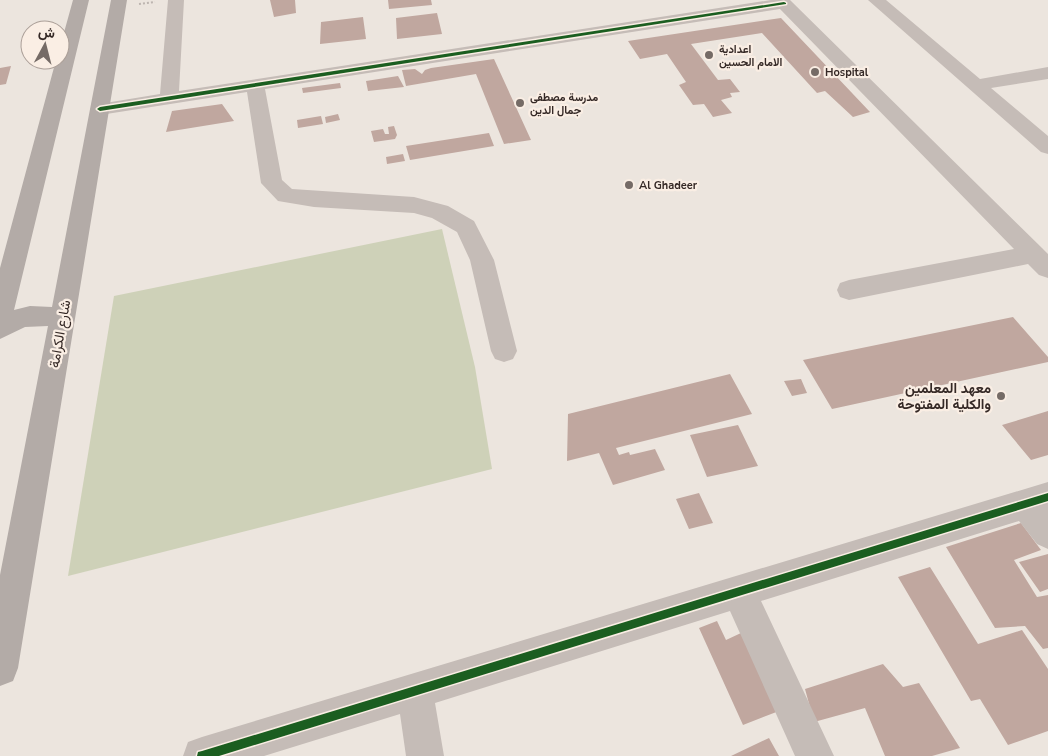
<svg xmlns="http://www.w3.org/2000/svg" width="1048" height="756" viewBox="0 0 1048 756" font-family="'Nunito Sans',Vazirmatn,sans-serif">
<style>
.green{fill:#ced1b8}
.building{fill:#c0a79f}
.lines{fill:none;stroke-linecap:round;stroke-linejoin:round}
.path{stroke:#bdb5b0;stroke-width:2;stroke-dasharray:2 2;stroke-linecap:butt}
.minor{fill:#c5bcb7;fill-rule:evenodd}
.major{fill:#b3aba7;fill-rule:evenodd}
.cycleway-casing{stroke:#faeee4;stroke-width:3}
.cycleway{fill:#1b5e20;fill-rule:evenodd}
.poi-dot{fill:#756b66;stroke:#faeee4;stroke-width:2}
.labels{text-anchor:middle;dominant-baseline:central;stroke-width:4.5;stroke-linejoin:round;paint-order:stroke}
.far-poi-label{font-size:11px;font-weight:bold;fill:#352926;stroke:#faeee4;text-anchor:start}
.street-label{font-size:14px;fill:#352926;stroke:#faeee4}
.poi-label{font-size:14px;font-weight:bold;fill:#352926;stroke:#faeee4;text-anchor:end}
</style>
<rect width="100%" height="100%" fill="#ece5de"/>
<path class="green" d="M442,229L475,367L492,469L68,576L114,296Z"/>
<path class="building" d="M270,0H295L296,13L274,17Z
M388,0H431L432,5L389,9Z
M437,13L442,34L397,39L396,18Z
M363,17L366,39L320,44L321,22Z
M781,18L870,112L853,117L825,91L817,93L762,33L691,44L718,80L730,79L740,92L730,93L732,97L721,100L732,113L713,117L704,104L693,105L679,85L686,82L667,54L640,59L628,41Z
M494,59L531,140L504,144L476,74L406,86L402,70L415,69L422,74L425,70L431,68Z
M11,66L6,84L0,85V68Z
M398,76L404,87L368,91L366,81Z
M340,83L341,88L303,93L302,88Z
M222,104L234,121L166,132L172,111Z
M338,114L340,120L326,123L325,117Z
M321,116L323,124L298,128L297,120Z
M394,126L397,135L395,139L374,142L371,131L383,129L385,134H389L388,127Z
M489,133L494,146L410,160L406,146Z
M403,154L405,161L387,164L386,157Z
M1013,317L1048,357V362L832,409L803,360Z
M730,374L752,414L616,448L619,455L629,452L630,455L655,449L665,470L613,485L599,453L567,461L568,414Z
M801,379L807,393L792,396L784,381Z
M1048,411V455L1031,460L1002,425Z
M738,425L758,466L707,477L690,435Z
M699,493L713,523L689,529L676,499Z
M1021,523L1041,550L1014,560L1037,597L1048,595V648L1043,649L1025,626L995,628L946,547Z
M1048,554V589L1040,592L1019,562Z
M930,567L978,644L1022,630L1048,669V731L1008,745L980,699L971,701L898,577Z
M717,621L726,640L741,633L779,711L743,725L699,628Z
M883,664L903,687L919,683L960,748L932,756H885L865,708L814,722L805,689Z
M769,738L779,756H731Z"/>
<g class="lines">
<path class="path" d="M139,4L155,2"/>
<path class="minor" d="M168,0H184L179,91L771,0H790L1042,248L1048,254V278L1039,275L1028,264L849,300L840,297L837,290L840,283L849,280L1014,249L780,9L265,89L282,180L292,189L414,197L448,206L474,221L494,260L517,351L513,359L504,362L495,359L491,351L470,260L457,232L432,218L414,213L314,207L278,201L261,183L247,92L100,115L93,113L90,109L93,105L160,94Z
M868,0H886L980,79L1048,67V79L991,88L1048,136V154L1041,152Z
M1048,482V549L1037,544L1019,521L761,601L834,756H795L730,611L435,703L444,756H406L400,714L264,756H183L188,742L202,737Z"/>
<path class="major" d="M73,0H89L14,310L30,306L52,307L111,0H127L18,668L13,681L0,686V575L48,326L25,327L0,339V268L56,60H60V47Z"/>
<defs>
<path id="cycleway" d="M784,2L786,3V4L100,111L97,109L100,107Z
M1048,493V501L219,756H197L198,752L202,751Z"/>
</defs>
<use href="#cycleway" class="cycleway-casing"/>
<use href="#cycleway" class="cycleway"/>
</g>
<g class="poi-dot">
<circle cx="709" cy="55" r="5"/>
<circle cx="815" cy="72" r="5"/>
<circle cx="520" cy="103" r="5"/>
<circle cx="629" cy="185" r="5"/>
<circle cx="1001" cy="396" r="5"/>
</g>
<g class="labels">
<g class="far-poi-label">
<text x="719" y="49">اعدادية<tspan x="719" dy="13">الامام الحسين</tspan></text>
<text x="825" y="72">Hospital</text>
<text x="530" y="97">مدرسة مصطفى<tspan x="530" dy="13">جمال الدين</tspan></text>
<text x="639" y="185">Al Ghadeer</text>
</g>
<g class="street-label">
<text transform="translate(60 334) rotate(-80)">شارع الكرامة</text>
</g>
<g class="poi-label">
<text x="991" y="388">معهد المعلمين<tspan x="991" dy="16">والكلية المفتوحة</tspan></text>
</g>
</g>
<g transform="translate(45 45) rotate(7)"><circle r="24" fill="#faeee4" stroke="#ab9f98"/>
<path d="M0-4L9 19L0 12L-9 19Z" fill="#756b66"/>
<text y="-8" font-size="14" font-weight="bold" text-anchor="middle" fill="#352926">ش</text>
</g>
</svg>
